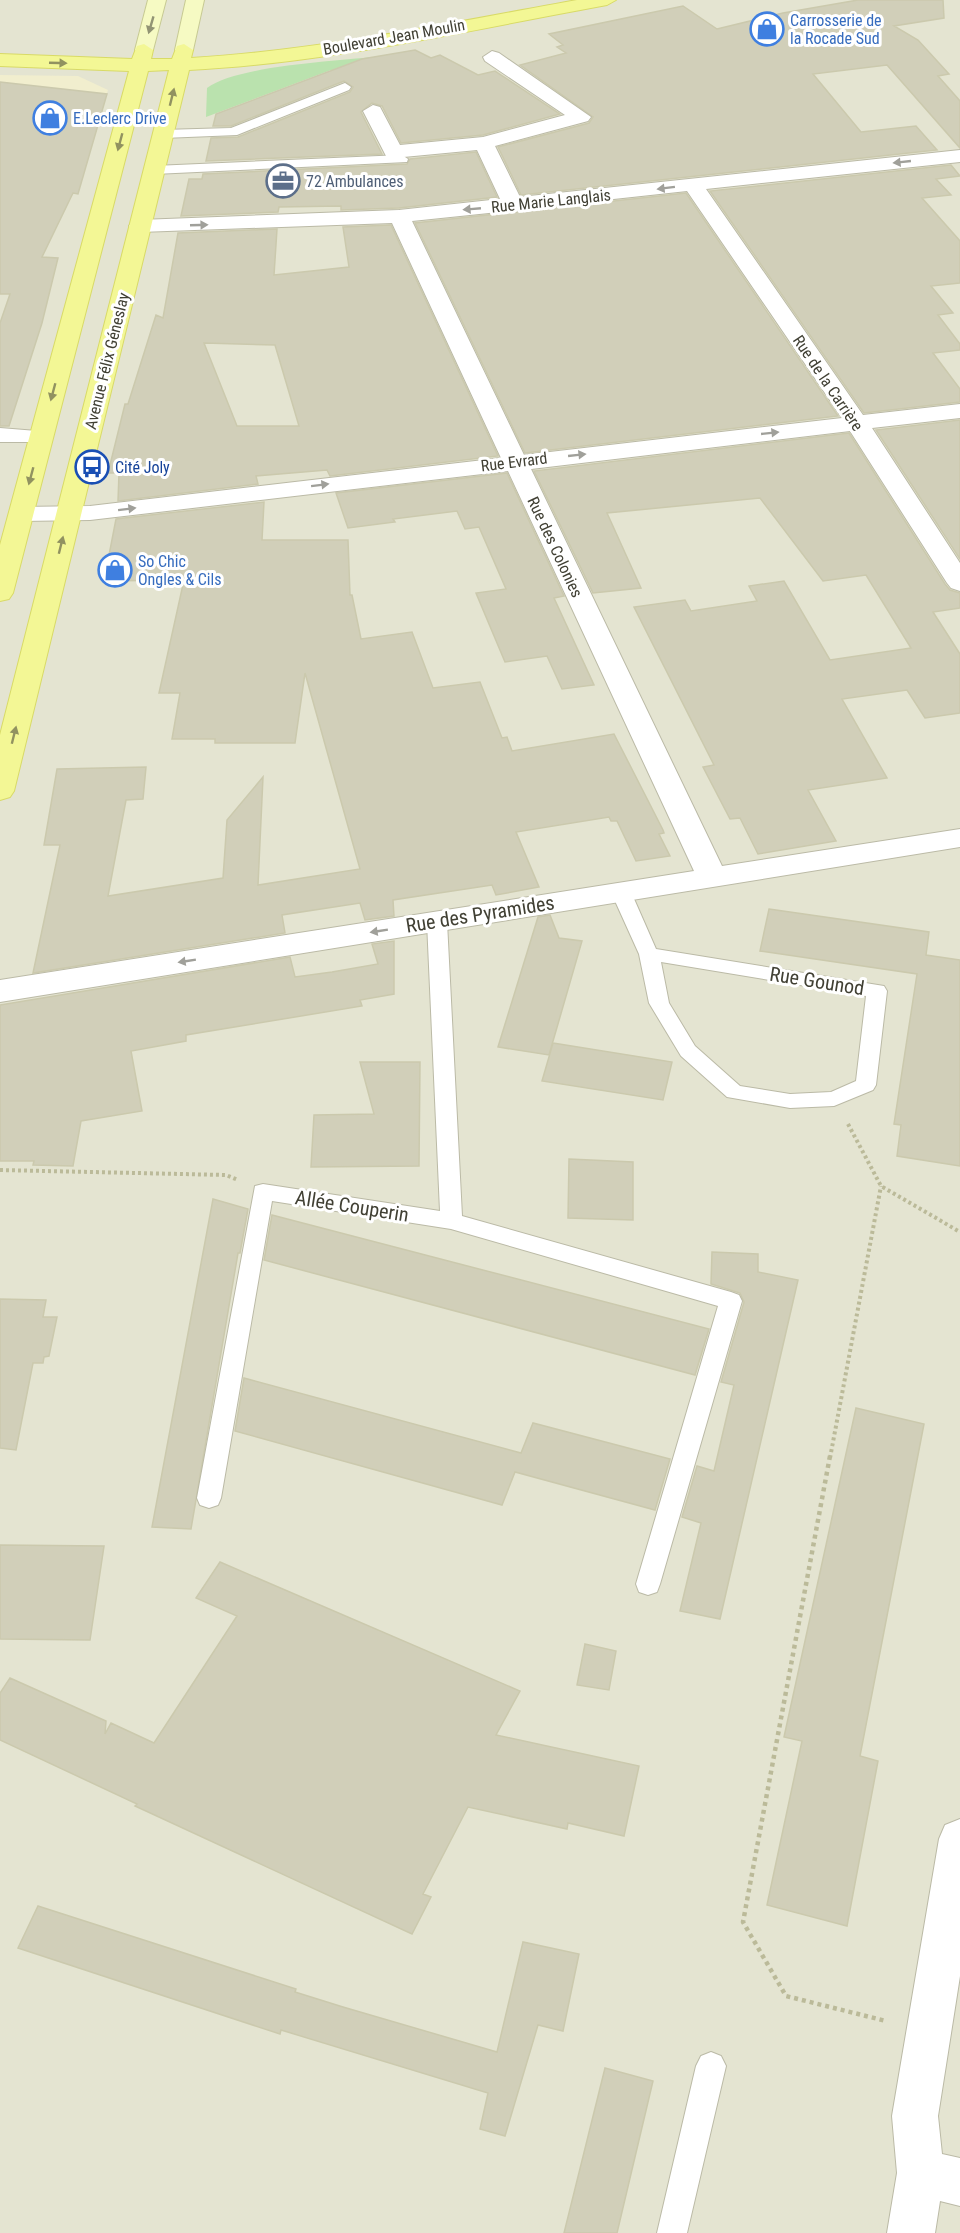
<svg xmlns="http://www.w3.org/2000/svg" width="960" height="2233" viewBox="0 0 960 2233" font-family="'Roboto Condensed',sans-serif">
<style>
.residential{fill:#e4e4d1}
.commercial{fill:#f1eece}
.green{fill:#bae2ae}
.building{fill:#d1cfb9;stroke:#cbc9ad;stroke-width:1.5;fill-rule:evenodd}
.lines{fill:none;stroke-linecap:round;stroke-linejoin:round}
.service-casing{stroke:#bbbaa6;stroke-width:2}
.minor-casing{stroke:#bbbaa6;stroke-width:2}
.secondary-casing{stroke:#c7ca93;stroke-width:2}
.primary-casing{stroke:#d8da67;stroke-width:2}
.path-far1{stroke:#bbba99;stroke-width:4;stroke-dasharray:3 3;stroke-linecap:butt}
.path{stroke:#bbba99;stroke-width:4.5;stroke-dasharray:4 4;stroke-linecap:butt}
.service{fill:#fff;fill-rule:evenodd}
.minor{fill:#fff;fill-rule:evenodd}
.secondary{fill:#f6fac3;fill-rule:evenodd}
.primary{fill:#f3f795;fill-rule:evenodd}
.oneway{fill:#929474}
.oneway2{fill:#919260}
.oneway3{fill:#a0a09a}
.labels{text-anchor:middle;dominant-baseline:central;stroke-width:6;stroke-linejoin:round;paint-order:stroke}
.far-shop-label{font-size:16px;fill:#366cbe;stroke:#fff;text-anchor:start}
.far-street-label{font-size:16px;fill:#414034;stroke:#fff}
.far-service-label{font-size:16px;fill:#4e5e75;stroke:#fff;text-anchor:start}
.far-transit-label{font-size:16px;fill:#164399;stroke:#fff;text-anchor:start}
.street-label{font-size:20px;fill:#414034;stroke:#fff}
</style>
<rect width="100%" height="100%" fill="#f0f0e3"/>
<path class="residential" d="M0,0H960V2233H0Z"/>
<path class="commercial" d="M0,75L78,76L108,90L95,135L0,142Z"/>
<path class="green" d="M382,56L335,72L331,70L206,117L207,88C238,65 340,61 382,56Z"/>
<path class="building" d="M858,0H943L944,18L894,26L918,40L949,74L938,76L960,101V148L887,65L813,74L861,132L916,126L937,150L521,195L498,147L589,123L593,117L520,65L566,53L557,47L563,45L549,34L683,6L717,29L783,13Z
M415,50L431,58L440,55L478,75L495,71L560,114L483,135L401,143L382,106L372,103L361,112L382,154L206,161L211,138L238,137L350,92L353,87L344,81L231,126H213L216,114L362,59Z
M0,82L107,94L78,194L73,193L42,257L58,258L42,323L9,426H0V323L10,294H0Z
M476,152L497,197L399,208L341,210V206L279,207L278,212L181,216L189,179H202L203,174L407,164L410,159Z
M951,165L960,176L936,179L951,195L922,198L960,241V283L931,286L953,313L938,315L960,344V350L933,353L960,389V402L864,413L710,191Z
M686,193L838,416L525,453L415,223Z
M391,225L498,456L330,476L327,470L256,476L258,484L118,501L119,473H108L125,404H128L156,315L163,318L178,233L277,229L274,275L349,267L343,227ZM204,343L275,345L299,426H237Z
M960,420V559L876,430Z
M849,433L945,584L950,590L960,593V608L933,612L960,654V713L925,718L907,690L842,699L887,778L808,790L836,841L758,854L740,818L730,819L703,767L714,765L634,607L685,600L691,611L757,601L749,586L784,581L830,660L911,648L866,575L823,581L760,498L607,513L641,588L593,593L534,471Z
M507,473L564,596L554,598L594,685L562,689L547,656L505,662L476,593L506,589L479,527L465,529L457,511L393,519L395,522L348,528L336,493Z
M264,502L262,540H348L350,595H352L361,639L412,632L433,688L480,682L502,738L507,737L512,751L614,734L663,830L664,833L659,834L670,856L636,861L617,821H611L609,817L516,832L539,887L496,895L492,885L393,900L394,916L365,920L360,903L282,915L285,933L33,973L60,845H44L57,769L146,767L143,799L126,800L108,896L223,878L227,820L263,777L258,885L360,869L305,673L295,743H215V739H172L180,693H159L184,580L104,581L116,519Z
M769,909L929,932L926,955L960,960V1166L897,1156L901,1125L894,1124L917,974L760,951Z
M550,915L559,938L582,941L549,1055L498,1047L538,917Z
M394,941V994L360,1000L362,1006L186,1035V1041L131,1051L142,1111L81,1121L73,1166L33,1165L34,1161H0V1005L290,957L295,977L332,972L378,964L372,944Z
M553,1043L672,1062L663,1100L542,1081Z
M360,1062H420L419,1166L311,1167L314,1115L374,1114Z
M569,1159L633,1162V1220L568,1218Z
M213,1199L248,1209L240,1253H238L191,1529L152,1527Z
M272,1215L709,1329L695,1375L264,1260Z
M712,1252L758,1254V1272L798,1280L720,1619L680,1611L701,1523L682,1517L697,1466L714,1471L734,1385L721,1382L744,1302L740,1293L711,1284Z
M0,1299L46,1300L43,1317H57L49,1356L44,1357L43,1363H33L16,1450L0,1448Z
M244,1378L521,1453L533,1423L670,1459L655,1510L515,1472L502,1505L235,1431Z
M856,1408L924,1424L860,1756L878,1761L847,1926L767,1905L802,1741L784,1737Z
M0,1545L104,1546L90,1640L0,1639Z
M220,1562L520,1691L496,1735L639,1766L624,1836L568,1823L567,1829L468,1807L423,1894L431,1897L412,1934L135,1806L137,1804L0,1740V1693L10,1678L106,1721L105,1734L111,1723L154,1743L237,1616L196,1598Z
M585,1644L616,1651L609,1690L577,1685Z
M38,1906L296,1989L295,1992L343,2007L497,2052L523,1942L579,1954L563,2031L538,2025L505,2136L480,2129L488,2093L281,2030L280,2034L18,1948Z
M605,2068L653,2081L617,2233H564Z"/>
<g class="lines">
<defs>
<path id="service" d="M345,83L351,87L349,90L237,135L163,138L157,134L163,130L231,128Z
M402,155L408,159L407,162L154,174L148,170L154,166Z
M621,886L628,888L631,892L656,949L884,986L887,991L876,1085L873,1090L834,1106L790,1108L727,1097L681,1056L649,1003L639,954L611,892L614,888ZM661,962L866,996L856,1081L831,1092L790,1094L740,1086L695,1046L669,1003Z
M437,916L444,917L447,922L462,1216L731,1292L739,1295L742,1301L660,1584L657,1592L648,1595L639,1592L636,1584L718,1306L451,1229L272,1201L221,1498L218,1505L209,1508L200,1505L197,1498L255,1186L263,1184L440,1211L427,922L430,917Z
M711,2052L721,2056L726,2066L687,2233H657L696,2066L701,2056Z"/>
<path id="minor" d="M492,51L499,53L591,117L588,121L495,146L520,197L960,150V162L706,189L863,415L960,404V418L872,428L960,563V591L951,588L947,583L850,431L531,469L722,866L960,829V847L0,1002V980L694,871L508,471L90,520L21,521L12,519L9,514L12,509L21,507L90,506L501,458L392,223L140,232L133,230L129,226L133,222L140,220L399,210L500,199L477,150L393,158L386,156L363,111L373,105L380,107L400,145L483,137L565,115L485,61L483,57ZM687,191L842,418L524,455L412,221L508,211L514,212L522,209Z
M0,428L49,432L53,437L49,442H0Z
M960,1819V1976L938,2116L942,2154L960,2158V2206L940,2201L935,2233H887L897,2173L892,2116L939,1839L945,1825Z"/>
<path id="secondary" d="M148,0H166L153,50L144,56L135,50Z
M186,0H204L193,50L184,56L175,50Z"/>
<path id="primary" d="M577,0H616L607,5C469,30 329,63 189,70L14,791L10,797L0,800V735L169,70L148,71L13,593L9,599L0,601V545L129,71L0,66V54L132,59L137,46L144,44L153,50L151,59H172L177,46L184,44L193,50L191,58C321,50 449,23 577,0Z"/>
</defs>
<use href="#service" class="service-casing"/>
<use href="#minor" class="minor-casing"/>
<use href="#secondary" class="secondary-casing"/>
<use href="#primary" class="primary-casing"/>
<path class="path-far1" d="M848,1124L881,1186L960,1232
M0,1170L226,1175L238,1180
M830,1458L881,1186"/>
<path class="path" d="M830,1456L743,1922L786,1996L886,2021"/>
<use href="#service" class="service"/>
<use href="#minor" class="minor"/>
<use href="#secondary" class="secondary"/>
<use href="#primary" class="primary"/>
</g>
<defs><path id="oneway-solid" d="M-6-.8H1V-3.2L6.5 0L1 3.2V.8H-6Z" transform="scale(1.5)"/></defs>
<use class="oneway" href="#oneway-solid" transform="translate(151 25) rotate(106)"/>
<g class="oneway2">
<use href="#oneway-solid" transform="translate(58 63) rotate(2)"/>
<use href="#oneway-solid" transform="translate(172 97) rotate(-76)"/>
<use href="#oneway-solid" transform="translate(120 142) rotate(105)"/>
<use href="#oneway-solid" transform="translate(53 392) rotate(105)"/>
<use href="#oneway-solid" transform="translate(31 476) rotate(105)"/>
<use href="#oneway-solid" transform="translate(61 545) rotate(-76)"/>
<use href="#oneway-solid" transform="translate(14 735) rotate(-76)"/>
</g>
<g class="oneway3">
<use href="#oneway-solid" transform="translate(902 162) rotate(174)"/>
<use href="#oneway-solid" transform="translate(666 188) rotate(173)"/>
<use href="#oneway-solid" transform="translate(472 209) rotate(175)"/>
<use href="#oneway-solid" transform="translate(199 225) rotate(-2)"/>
<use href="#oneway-solid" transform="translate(770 433) rotate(-6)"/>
<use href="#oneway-solid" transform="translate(577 455) rotate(-6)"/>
<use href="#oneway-solid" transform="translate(320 485) rotate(-7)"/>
<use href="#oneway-solid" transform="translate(127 509) rotate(-7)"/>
<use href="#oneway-solid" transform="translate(379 931) rotate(171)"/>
<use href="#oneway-solid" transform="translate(187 961) rotate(171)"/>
</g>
<defs>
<symbol id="shop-ring" viewBox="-11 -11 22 22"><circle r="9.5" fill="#fff" stroke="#3f7fe0" stroke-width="1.5"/><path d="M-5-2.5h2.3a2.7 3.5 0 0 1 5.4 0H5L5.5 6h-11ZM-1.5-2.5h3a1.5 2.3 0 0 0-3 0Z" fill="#3f7fe0"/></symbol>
<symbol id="office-ring" viewBox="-11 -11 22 22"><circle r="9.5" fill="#fff" stroke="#5c6f8a" stroke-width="1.5"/><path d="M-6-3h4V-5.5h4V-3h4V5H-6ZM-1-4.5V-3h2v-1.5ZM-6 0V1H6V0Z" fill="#5c6f8a"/></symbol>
<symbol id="bus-ring" viewBox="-11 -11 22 22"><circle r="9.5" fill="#fff" stroke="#1a4fb4" stroke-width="1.5"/><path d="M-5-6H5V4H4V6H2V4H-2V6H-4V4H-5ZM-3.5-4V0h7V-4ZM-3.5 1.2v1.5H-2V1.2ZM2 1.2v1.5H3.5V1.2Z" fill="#1a4fb4"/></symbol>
</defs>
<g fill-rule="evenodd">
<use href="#shop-ring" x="748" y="10" width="38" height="38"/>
<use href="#shop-ring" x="31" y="99" width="38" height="38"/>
<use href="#office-ring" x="264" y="162" width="38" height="38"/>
<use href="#bus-ring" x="73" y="448" width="38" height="38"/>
<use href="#shop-ring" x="96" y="551" width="38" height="38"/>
</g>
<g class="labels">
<g class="far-shop-label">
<text x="790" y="20">Carrosserie de<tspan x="790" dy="18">la Rocade Sud</tspan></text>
<text x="73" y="118">E.Leclerc Drive</text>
<text x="138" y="561">So Chic<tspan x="138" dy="18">Ongles &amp; Cils</tspan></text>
</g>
<g class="far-street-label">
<text transform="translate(394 37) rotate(-10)">Boulevard Jean Moulin</text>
<text transform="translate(551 201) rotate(-6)">Rue Marie Langlais</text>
<text transform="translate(107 361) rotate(-76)">Avenue Félix Géneslay</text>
<text transform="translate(828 383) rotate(56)">Rue de la Carrière</text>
<text transform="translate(514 462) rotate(-7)">Rue Evrard</text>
<text transform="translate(555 547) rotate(65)">Rue des Colonies</text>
</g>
<g class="far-service-label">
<text x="306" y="181">72 Ambulances</text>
</g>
<g class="far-transit-label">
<text x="115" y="467">Cité Joly</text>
</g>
<g class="street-label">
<text transform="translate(480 914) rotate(-9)">Rue des Pyramides</text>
<text transform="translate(817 981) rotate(9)">Rue Gounod</text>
<text transform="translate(352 1206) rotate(9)">Allée Couperin</text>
</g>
</g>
</svg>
